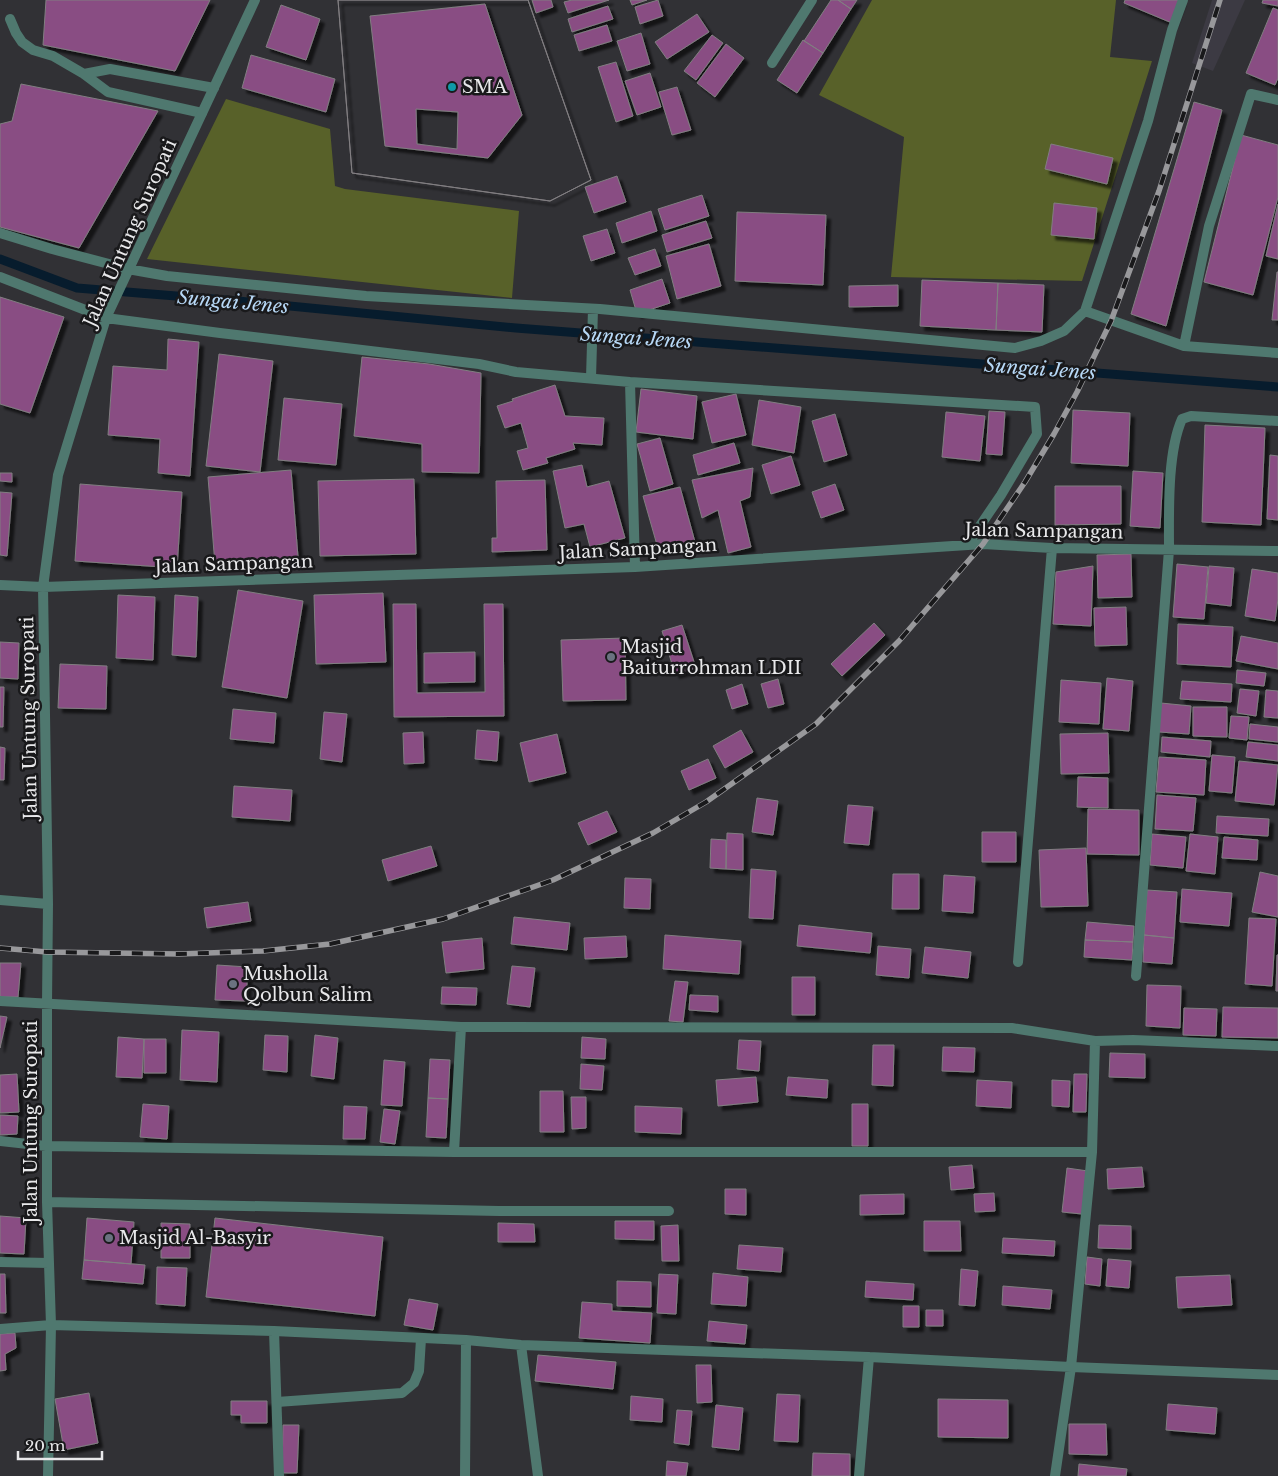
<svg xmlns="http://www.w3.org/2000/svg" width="1278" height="1476" viewBox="0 0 1278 1476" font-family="'Libre Baskerville',serif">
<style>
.built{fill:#3c3a43}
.green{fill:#586129}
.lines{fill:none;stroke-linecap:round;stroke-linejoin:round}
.stream{stroke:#071c2d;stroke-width:9}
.building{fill:#894d83;stroke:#817e81;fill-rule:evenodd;filter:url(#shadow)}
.service{stroke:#4f786f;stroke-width:10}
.minor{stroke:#4f786f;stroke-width:10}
.rail-casing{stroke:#98989b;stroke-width:5.5}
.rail{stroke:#19191b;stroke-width:4;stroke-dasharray:11;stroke-linecap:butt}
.culture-dot{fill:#0f9aa8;stroke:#19191b;stroke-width:2}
.worship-dot{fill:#6b7280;stroke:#19191b;stroke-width:2}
.labels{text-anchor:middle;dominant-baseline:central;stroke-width:5;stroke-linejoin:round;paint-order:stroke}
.poi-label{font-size:18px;fill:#e8e8ea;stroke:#19191b;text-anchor:start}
.street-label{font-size:18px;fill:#e8e8ea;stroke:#19191b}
.water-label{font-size:19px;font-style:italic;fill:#b7d8f6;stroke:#19191b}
</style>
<defs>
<filter id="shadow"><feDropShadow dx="4.5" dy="4.5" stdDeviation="1" flood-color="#0009"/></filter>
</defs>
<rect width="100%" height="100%" fill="#313135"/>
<path class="built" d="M1212,0H1245L1213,71L1192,63Z"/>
<path class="green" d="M872,0H1116L1110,57L1152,61L1082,281L891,277L904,137L819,95Z
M226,99L330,129L335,186L345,189L519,211L512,298L147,259Z"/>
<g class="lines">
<path class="stream" d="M0,259L77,288L238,301L516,328L1278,387"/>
</g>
<path class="building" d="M46,0H210L175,71L43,45Z
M338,0H528L591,180L550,201L352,173ZM485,4L522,115L488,158L385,146L370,16Z
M338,0H528L591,180L550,201L352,173Z
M532,0H551L553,7L536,13Z
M572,0H609L568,13L564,2Z
M630,0H647L632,5Z
M658,0L663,16L640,24L635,7Z
M831,0H838L851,9L823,53L804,41Z
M838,0H857L851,9Z
M1125,0H1181L1172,23L1124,3Z
M1263,0H1278V6L1262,3Z
M281,5L320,19L306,60L266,47Z
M608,6L613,19L572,32L568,19Z
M1273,8L1278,10V78L1275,85L1246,73Z
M697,14L709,32L667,59L655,42Z
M607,25L612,41L579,51L574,35Z
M641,33L650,64L627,71L617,41Z
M712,35L723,43L696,80L684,71Z
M803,40L823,53L797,93L777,80Z
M726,44L744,58L715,97L697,83Z
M251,55L335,79L326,112L242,88Z
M616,62L633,116L616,122L598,67Z
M650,73L661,107L637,115L625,81Z
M21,84L158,111L79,248L0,227V124L12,121Z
M677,87L691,130L672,135L659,92Z
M1194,102L1222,110L1166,326L1131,314Z
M416,109L458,112L457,149L417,144Z
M1241,135L1278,145V197L1253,295L1204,282Z
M1051,144L1113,158L1107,184L1045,169Z
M617,176L626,202L594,213L585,187Z
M702,195L709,216L665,230L658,209Z
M1054,203L1097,208L1094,239L1051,235Z
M1278,204V259L1266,256Z
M651,211L657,231L622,243L616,223Z
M737,212L826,215L823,285L735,281Z
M706,221L712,238L667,252L662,235Z
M607,229L615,253L591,261L583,236Z
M709,244L721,286L677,299L666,256Z
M655,249L661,266L635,275L628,258Z
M1277,272H1278V320H1272Z
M662,279L670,303L637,314L630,290Z
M922,280L998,283L996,330L920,326Z
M998,283L1044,285L1042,332L996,330Z
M898,285V306L849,307V286Z
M0,297L64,317L30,413L0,404Z
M168,339L199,342L190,476L158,473L160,439L108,435L113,366L167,370Z
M219,354L273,361L260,472L206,466Z
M362,357L429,364L481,373L479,473L422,472V444L354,436Z
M555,385L565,416L604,418L602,445L573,443L575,449L546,458L548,463L523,470L517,451L528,448L521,423L505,428L497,406L513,401L512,399Z
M641,389L697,396L693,439L636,432Z
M736,394L746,435L712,443L702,402Z
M284,398L342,404L336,465L278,460Z
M759,400L801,407L794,453L752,445Z
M1073,410L1130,413L1128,466L1071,463Z
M989,411L1005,412L1002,455L986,454Z
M946,412L985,416L980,461L942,457Z
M835,414L847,455L824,462L812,421Z
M1205,425L1265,428L1261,525L1202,522Z
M660,438L673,484L650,491L637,444Z
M734,443L740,463L698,475L693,455Z
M1270,455L1278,456V520L1267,519Z
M791,456L800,485L771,494L762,465Z
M582,465L587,487L609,481L625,538L590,547L584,524L565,528L553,471Z
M753,468L750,497L740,501L751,547L728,553L718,510L702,518L692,480Z
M291,470L298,557L215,565L208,477Z
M1133,471L1163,473L1160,528L1130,526Z
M0,473H12V482L0,481Z
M414,479L416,554L320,556L318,481Z
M545,480L547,550L492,552V538H497L496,481Z
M80,484L182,492L177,568L75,561Z
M835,484L844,510L821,518L812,492Z
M1055,486H1121V524L1055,525Z
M680,487L695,542L659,552L643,496Z
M0,492L12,493L7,556L0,555Z
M1131,554L1132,597L1098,598L1097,555Z
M1177,564L1208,567L1204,619L1173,617Z
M1093,566L1091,626L1053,624L1056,572Z
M1209,566L1234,568L1231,606L1206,603Z
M1252,569L1278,573V599L1275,621L1245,616Z
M238,590L303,601L287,698L222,687Z
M383,593L386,662L316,664L314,595Z
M118,595L155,597L153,660L116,658Z
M175,595L198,597L196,657L172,655Z
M393,604H416L417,693L485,692L484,604H503L504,716L394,717Z
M1126,607L1127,645L1095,646L1094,608Z
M874,623L885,635L842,676L831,664Z
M1178,624L1233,627L1231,667L1177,664Z
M682,625L696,668L675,674L662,631Z
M1241,636L1278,643V669L1236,661Z
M625,638L626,700L563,701L561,640Z
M0,642L19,643L18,679L0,678Z
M475,652V682L424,683V653Z
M60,664L107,666L106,709L58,708Z
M1237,670L1266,673L1264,686L1236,683Z
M1107,678L1133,681L1129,731L1103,729Z
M778,679L784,704L768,708L761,684Z
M1061,680L1101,683L1099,724L1059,722Z
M1182,681L1232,684L1231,702L1180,699Z
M742,684L748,704L732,709L726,690Z
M0,687H4L3,727H0Z
M1240,689L1259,691L1256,716L1237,713Z
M1266,690L1278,691V718L1264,717Z
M1161,703L1191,706L1189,734L1159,732Z
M1193,707H1227V737L1193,736Z
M233,709L276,713L274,743L230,739Z
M324,712L347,714L342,762L320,759Z
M1231,716L1249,717L1247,740L1229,738Z
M1250,724L1278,727V742L1249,739Z
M477,730L499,732L497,761L475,759Z
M741,730L753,752L725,768L713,746Z
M423,732L424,763L404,764L403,733Z
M1108,733L1109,773L1061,774L1060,734Z
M557,734L566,773L529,782L520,743Z
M1162,737L1211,741L1210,757L1161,752Z
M1248,742L1278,745V761L1246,757Z
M0,747L5,748L4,780H0Z
M1212,755L1235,757L1232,793L1209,791Z
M1159,757L1206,760L1204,795L1156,792Z
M708,759L716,778L689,790L681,771Z
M1239,761L1278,765L1274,805L1235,801Z
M1078,777L1108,778V808L1077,807Z
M234,786L292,790L290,821L232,817Z
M1157,795L1196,798L1193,831L1155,829Z
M757,798L778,801L773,835L752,832Z
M848,805L873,807L869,845L844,843Z
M1088,809L1139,810V855L1087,854Z
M607,811L617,832L588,845L578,823Z
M1217,816L1269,819L1268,836L1216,833Z
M982,832H1016V862H982Z
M727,833L743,834V870L726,869Z
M1152,834L1186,837L1183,868L1150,865Z
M1190,834L1218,837L1215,874L1186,871Z
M1224,837L1258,840L1257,860L1222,858Z
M711,839L726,840V869L710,868Z
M431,846L437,866L388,881L382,860Z
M1086,848L1088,906L1041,907L1039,850Z
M751,869L776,871L773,919L749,918Z
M1260,872L1278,876V917L1252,912Z
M893,874H919V909H892Z
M944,875L975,877L973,913L942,911Z
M625,878L651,879L650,909L624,908Z
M1182,889L1232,893L1229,926L1180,922Z
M1147,890L1177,892L1174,938L1144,935Z
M248,902L251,921L207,928L204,908Z
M514,917L570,923L567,950L511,944Z
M1249,918L1276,919L1272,986L1245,984Z
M1087,922L1134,926L1133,942L1085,940Z
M799,925L872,933L870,953L797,946Z
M665,935L741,941L739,974L663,969Z
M1144,935L1174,938L1172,964L1143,962Z
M626,936L627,957L585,959L584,938Z
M482,938L484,969L446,973L442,942Z
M1085,940L1133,942L1132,960L1084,957Z
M878,946L911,949L909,978L876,975Z
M925,947L971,952L968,978L922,973Z
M1277,955H1278V991H1276Z
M0,963H21L18,997H0Z
M217,965L248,967L246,1001L215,1000Z
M512,966L535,968L530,1007L507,1004Z
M792,977H815V1015H792Z
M675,981L688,982L683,1022L669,1021Z
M1147,985L1181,986L1180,1028L1146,1026Z
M442,987L477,988L476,1005L441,1004Z
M690,995L718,996V1012L689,1010Z
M1223,1007L1278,1008V1038L1222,1037Z
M1184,1008L1217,1009L1216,1036L1183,1035Z
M0,1016L7,1017L0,1048Z
M182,1030L219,1032L217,1082L180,1080Z
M265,1035L288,1036L287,1072L263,1070Z
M315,1035L338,1038L334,1079L311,1076Z
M118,1037L144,1039L142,1078L116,1077Z
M582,1037L606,1039L605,1059L581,1058Z
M144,1039H166V1073H144Z
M739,1040L761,1041L759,1071L737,1069Z
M873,1045H894L893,1086L872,1085Z
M943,1047L975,1048L974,1072L942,1071Z
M1110,1053L1145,1054V1078L1109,1077Z
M430,1059L450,1060L448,1099L428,1098Z
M384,1060L405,1062L402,1106L381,1105Z
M581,1064L604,1066L602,1090L580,1089Z
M17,1074L19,1112L0,1113V1075Z
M1074,1074H1087L1086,1112H1073Z
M756,1077L758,1102L718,1106L716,1080Z
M788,1077L828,1080L827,1098L786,1095Z
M977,1080L1012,1082L1011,1108L976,1106Z
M1052,1080L1070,1081L1069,1107L1052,1106Z
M540,1091H563L564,1132H540Z
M571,1097H586V1128L572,1129Z
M428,1098L448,1099L446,1138L426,1137Z
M143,1104L169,1106L167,1139L140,1137Z
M852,1104H868V1146H852Z
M344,1106L367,1107L365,1139H343Z
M635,1106L682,1108L681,1134L635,1132Z
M384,1109L400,1111L395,1144L380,1142Z
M0,1115L18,1116L17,1134L0,1135Z
M972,1165L974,1188L951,1190L949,1167Z
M1142,1167L1144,1187L1108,1189L1107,1169Z
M1067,1168L1088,1171L1082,1214L1062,1212Z
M725,1189H746V1215L725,1214Z
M994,1193L995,1211L975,1212L974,1194Z
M904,1194V1214L860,1215V1195Z
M0,1216L26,1218L24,1254L0,1253Z
M87,1218L134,1222L131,1264L84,1260Z
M215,1218L383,1237L375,1316L206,1297Z
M615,1221H654V1240L615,1239Z
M924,1221H960L961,1251H924Z
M161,1223L190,1224V1258H161Z
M498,1223L534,1224L535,1242H498Z
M678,1225L679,1261H662L661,1226Z
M1099,1225L1131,1226V1249L1098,1248Z
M1003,1238L1055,1241L1054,1256L1002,1253Z
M739,1245L783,1248L781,1272L737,1269Z
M1087,1257L1102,1259L1100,1286L1085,1284Z
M1108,1259L1131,1261L1129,1288L1106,1286Z
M84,1260L145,1265L143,1284L82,1279Z
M157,1267L187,1268L185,1306L156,1304Z
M961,1269L978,1271L975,1306L959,1305Z
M713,1273L748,1277L746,1306L711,1304Z
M0,1274H5L6,1313H0Z
M659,1274L678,1275L676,1314L657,1313Z
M1230,1275L1232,1305L1178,1308L1176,1277Z
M617,1281L651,1282V1307L617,1306Z
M866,1281L914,1284L913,1300L865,1297Z
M1003,1286L1052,1290L1050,1309L1002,1305Z
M409,1299L438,1304L433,1330L404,1325Z
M582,1302L612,1304V1311L652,1313L650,1343L579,1338Z
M903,1306H919V1327H903Z
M926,1310H943V1326H926Z
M709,1321L747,1325L745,1344L707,1341Z
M15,1333L16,1348L5,1354L6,1370L0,1371V1334Z
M538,1355L616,1362L613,1389L535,1381Z
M696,1365H711L712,1402L697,1403Z
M89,1393L98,1443L64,1450L55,1399Z
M777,1394L800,1395L798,1442L774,1441Z
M631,1396L663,1399L662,1422L630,1420Z
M938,1399L1008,1400V1438L938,1437Z
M231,1401H267V1423H241V1415H231Z
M1168,1404L1217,1408L1215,1434L1166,1430Z
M716,1405L743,1408L739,1450L712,1447Z
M677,1410L692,1411L689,1445L674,1443Z
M1069,1424H1106L1107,1455L1069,1454Z
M283,1425H299L297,1473H282Z
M813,1453L850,1454V1476H812Z
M667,1461L688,1463L686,1476H666Z
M1079,1464L1127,1469L1126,1476H1078Z"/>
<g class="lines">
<path class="service" d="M10,19L16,33L22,42L33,50L53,56L84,74L108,92L202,113
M84,74L110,69L214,88
M277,1402L402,1393L414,1383L419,1371L421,1339"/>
<path class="minor" d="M1183,0L1172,30L1148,121L1085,311L1184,346L1278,353
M772,63L812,0
M0,233L52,249L128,269L167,276L366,296L600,309L1015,348L1041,341L1064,331L1085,311
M0,277L106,318L220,333L479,364L516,372L630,382L1035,407L1037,434L1001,495L967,545
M1184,346L1209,226L1251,94L1278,100
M591,378L593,309
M630,382L635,567
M0,585L43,587L635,567L983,544L1052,548L1278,551
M0,900L48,904
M1018,962L1052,548
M1136,976L1169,550C1169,512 1167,453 1182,419L1191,416L1278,421
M0,1001L461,1027L1012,1028L1095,1041L1133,1040L1278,1046
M0,1141L46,1146L454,1152H1092
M454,1152L461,1027
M47,1202L499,1211H669
M0,1262L49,1263
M0,1329L51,1325L274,1331L466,1340L521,1345L869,1357L1071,1367L1278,1375
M274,1331L279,1476
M521,1345L538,1476
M48,1476L51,1325L47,1202V1004L48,904L43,587L58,475L106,318L255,0
M465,1476L466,1340
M859,1476L869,1357
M1055,1476L1071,1367L1092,1152L1095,1041"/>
<defs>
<path id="rail" d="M0,948L47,952L179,954L263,951L330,944L443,919L553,880L653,833L706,802L816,724L899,641L983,544L1025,482L1054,434L1077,392L1111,321L1159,191L1220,0"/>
</defs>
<use href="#rail" class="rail-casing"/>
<use href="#rail" class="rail"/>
</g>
<circle class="culture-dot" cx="452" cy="87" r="5"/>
<g class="worship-dot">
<circle cx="611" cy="657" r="5"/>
<circle cx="233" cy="984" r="5"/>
<circle cx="109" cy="1238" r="5"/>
</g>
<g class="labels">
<g class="poi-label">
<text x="462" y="87">SMA</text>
<text x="621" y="647">Masjid<tspan x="621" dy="21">Baiturrohman LDII</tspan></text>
<text x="243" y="974">Musholla<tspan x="243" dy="21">Qolbun Salim</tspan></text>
<text x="119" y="1238">Masjid Al-Basyir</text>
</g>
<g class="street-label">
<text transform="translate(130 233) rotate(-66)">Jalan Untung Suropati</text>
<text transform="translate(1044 531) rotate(1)">Jalan Sampangan</text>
<text transform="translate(638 549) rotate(-3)">Jalan Sampangan</text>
<text transform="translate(234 564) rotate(-2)">Jalan Sampangan</text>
<text transform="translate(29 718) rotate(-91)">Jalan Untung Suropati</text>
<text transform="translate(31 1122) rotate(-90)">Jalan Untung Suropati</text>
</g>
<g class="water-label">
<text transform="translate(233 302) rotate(5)">Sungai Jenes</text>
<text transform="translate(636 338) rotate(4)">Sungai Jenes</text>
<text transform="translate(1040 369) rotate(4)">Sungai Jenes</text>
</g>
</g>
<path d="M18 1451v8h84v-8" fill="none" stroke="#e8e8ea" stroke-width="2.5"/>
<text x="25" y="1451" font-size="15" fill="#e8e8ea" stroke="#19191b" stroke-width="4" paint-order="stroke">20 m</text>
</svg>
